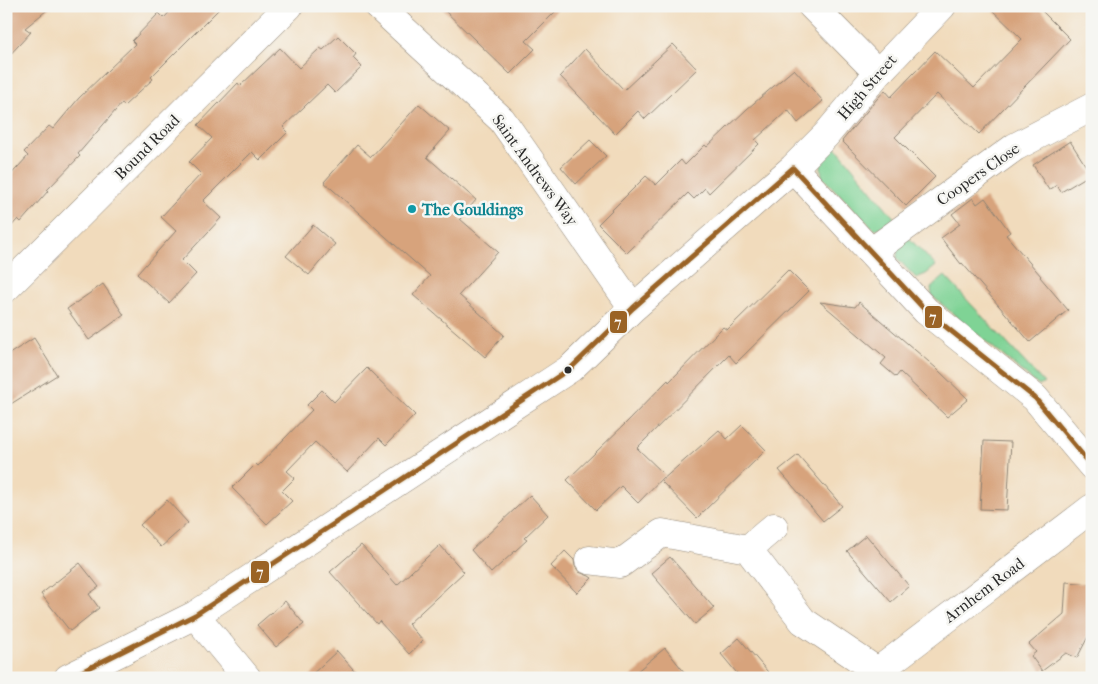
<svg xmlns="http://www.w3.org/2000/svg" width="1098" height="684" viewBox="0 0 1098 684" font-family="'IM FELL French Canon',serif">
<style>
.green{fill:#7fd395;stroke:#557f60}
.building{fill:#d7a37c}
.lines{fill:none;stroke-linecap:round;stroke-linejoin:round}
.minor-casing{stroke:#8e8374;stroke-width:29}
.minor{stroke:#fff;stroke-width:28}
.bus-1-casing{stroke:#f6f6f2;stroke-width:9}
.bus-1{stroke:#9a6325;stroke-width:5}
.culture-dot{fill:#0f9aa8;stroke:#f6f6f2;stroke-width:2}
.bus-dot{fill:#2b2b2b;stroke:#f6f6f2;stroke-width:2}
.labels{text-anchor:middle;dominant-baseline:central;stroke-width:5;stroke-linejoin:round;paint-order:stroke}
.street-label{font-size:16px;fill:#2b2b2b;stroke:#f6f6f2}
.culture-label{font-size:16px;font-weight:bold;fill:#0d838f;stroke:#f6f6f2;text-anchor:start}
.line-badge{stroke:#f6f6f2;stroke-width:2}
.badge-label{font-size:14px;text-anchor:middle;font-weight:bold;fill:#fff}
</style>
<rect width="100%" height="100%" fill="#f6f6f2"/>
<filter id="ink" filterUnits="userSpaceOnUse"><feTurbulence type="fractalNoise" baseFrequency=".02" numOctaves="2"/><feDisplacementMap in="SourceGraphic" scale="10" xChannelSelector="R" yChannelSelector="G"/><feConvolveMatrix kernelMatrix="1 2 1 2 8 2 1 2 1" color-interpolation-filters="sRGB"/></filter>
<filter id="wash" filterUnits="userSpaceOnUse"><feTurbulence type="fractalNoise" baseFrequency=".0096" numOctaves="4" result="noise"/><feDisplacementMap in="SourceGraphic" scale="20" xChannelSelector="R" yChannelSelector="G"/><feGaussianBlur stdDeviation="1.12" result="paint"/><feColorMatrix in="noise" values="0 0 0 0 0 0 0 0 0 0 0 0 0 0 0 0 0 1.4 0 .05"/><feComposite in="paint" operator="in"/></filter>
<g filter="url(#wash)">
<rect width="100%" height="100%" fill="#f1dbbc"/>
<path class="green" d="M826,135L896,220L875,230L822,177L820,155Z
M909,238L936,266L926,274L916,278L897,258L898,244Z
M945,276L1044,383L1039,386L932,296L931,288Z"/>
<g id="blocks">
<path class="building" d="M6,6H52L25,28L31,32L6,59Z
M175,6H222L151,77L153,79L124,106L122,103L78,154L80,156L47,190L48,191L21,222L18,219L6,232V180L28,156L24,152L49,126L53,129L79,98L135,44L132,41L159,13L164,18Z
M440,6H561L526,41L535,49L510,74Z
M988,6H1037L1070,39L979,134L937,94L895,137L935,177L906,206L842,141L877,99L885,90L891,97L935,51L974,88L1022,39Z
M338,36L356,54L353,58L362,67L335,93L327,85L283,127L288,132L260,160L252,152L203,201L221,218L182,260L196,274L169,303L137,274L176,231L161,217L201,174L189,162L212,138L198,125L238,83L240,86L280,48L299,68L320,48L323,50Z
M673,44L697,69L645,119L638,111L615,134L560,76L585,49L624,90Z
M794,69L823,101L798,123L788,110L755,140L759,144L709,193L705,188L694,199L688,193L627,253L598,224L646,176L656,185L681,160L685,165L705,145L707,147L747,109Z
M419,104L450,131L427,157L476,200L460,219L498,252L459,295L504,335L485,357L413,295L430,276L324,182L357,145L371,157Z
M590,140L606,156L576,184L561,167Z
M1070,141L1091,174L1061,192L1057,185L1049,190L1033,165Z
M973,198L977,204L985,198L1010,232L1006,235L1041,276L1040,277L1068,310L1030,342L962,263L961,264L941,238L960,224L952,214Z
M313,225L335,244L309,275L286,256Z
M788,270L809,291L736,363L729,355L637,448L665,475L638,503L621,486L596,510L567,480L626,423L668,380L669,382L723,327L727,330Z
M103,284L124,315L89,340L67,309Z
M820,302L855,307L859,302L936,368L968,399L947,417L900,372L896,377L881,364L886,358Z
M34,338L57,375L6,407V356Z
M367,368L415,415L386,445L379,438L347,472L315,442L287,471L295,478L282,491L292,501L267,524L232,488L256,464L258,466L312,410L307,405L322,390L334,402Z
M742,425L766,450L697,518L661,481L719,430L727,439Z
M984,441L1011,442L1007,510L980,509Z
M798,455L842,506L823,521L779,470Z
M530,495L548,515L524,538L527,540L491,573L471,550Z
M167,500L188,523L161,547L140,525Z
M866,535L909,586L891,602L847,551Z
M361,545L397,585L440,545L464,572L408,624L423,641L409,654L379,621L377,624L330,572Z
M565,551L574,560L575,566L579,572L589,576L592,578L577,593L551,566Z
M670,557L714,608L695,624L651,573Z
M80,563L99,587L89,594L99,608L70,631L41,594Z
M1066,582L1092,584V629L1077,658L1066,653L1042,671L1031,656L1036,652L1029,644L1064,614Z
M285,601L304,624L276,647L257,625Z
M739,638L773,678H741L721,654Z
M665,648L689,678H629Z
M337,651L361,678H308Z"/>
</g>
</g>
<g filter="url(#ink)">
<use href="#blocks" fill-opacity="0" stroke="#8e8374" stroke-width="1"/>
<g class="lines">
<defs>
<path id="minor" d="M378,6L502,120L633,308
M812,6L878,73
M793,168L926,311L1035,398L1092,466
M871,252L1015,147L1092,107
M6,288L289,6
M748,549L803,621L877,671L880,678
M589,560L620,564L662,533L748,549L774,527
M195,615L247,678
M68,678L195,615L571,368L633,308L793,168L826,135L878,73L942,6
M869,678L1092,508"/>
</defs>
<use href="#minor" class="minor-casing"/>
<use href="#minor" class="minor"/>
<defs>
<path id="bus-1" d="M69,678L195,615L571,368L633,308L793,168L926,311L1035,398L1092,466"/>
</defs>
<use href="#bus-1" class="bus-1-casing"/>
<use href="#bus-1" class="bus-1"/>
</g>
</g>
<circle class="culture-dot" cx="412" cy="209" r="5"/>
<circle class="bus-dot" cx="568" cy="370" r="4.5"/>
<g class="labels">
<g class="street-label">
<text transform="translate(867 87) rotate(-49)">High Street</text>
<text transform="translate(147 147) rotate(-45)">Bound Road</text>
<text transform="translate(535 170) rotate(54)">Saint Andrews Way</text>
<text transform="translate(978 174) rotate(-35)">Coopers Close</text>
<text transform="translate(984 590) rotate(-37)">Arnhem Road</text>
</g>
<g class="culture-label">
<text x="422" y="209">The Gouldings</text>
</g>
</g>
<g class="line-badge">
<rect x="924" y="305" width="19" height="24" rx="5" fill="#9a6325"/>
<rect x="609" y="310" width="19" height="24" rx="5" fill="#9a6325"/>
<rect x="250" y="560" width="20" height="24" rx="5" fill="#9a6325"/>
</g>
<g class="badge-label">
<text x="933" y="322">7</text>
<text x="618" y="327">7</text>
<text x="260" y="577">7</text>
</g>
<rect width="1098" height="684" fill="none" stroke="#f6f6f2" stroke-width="25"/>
</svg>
